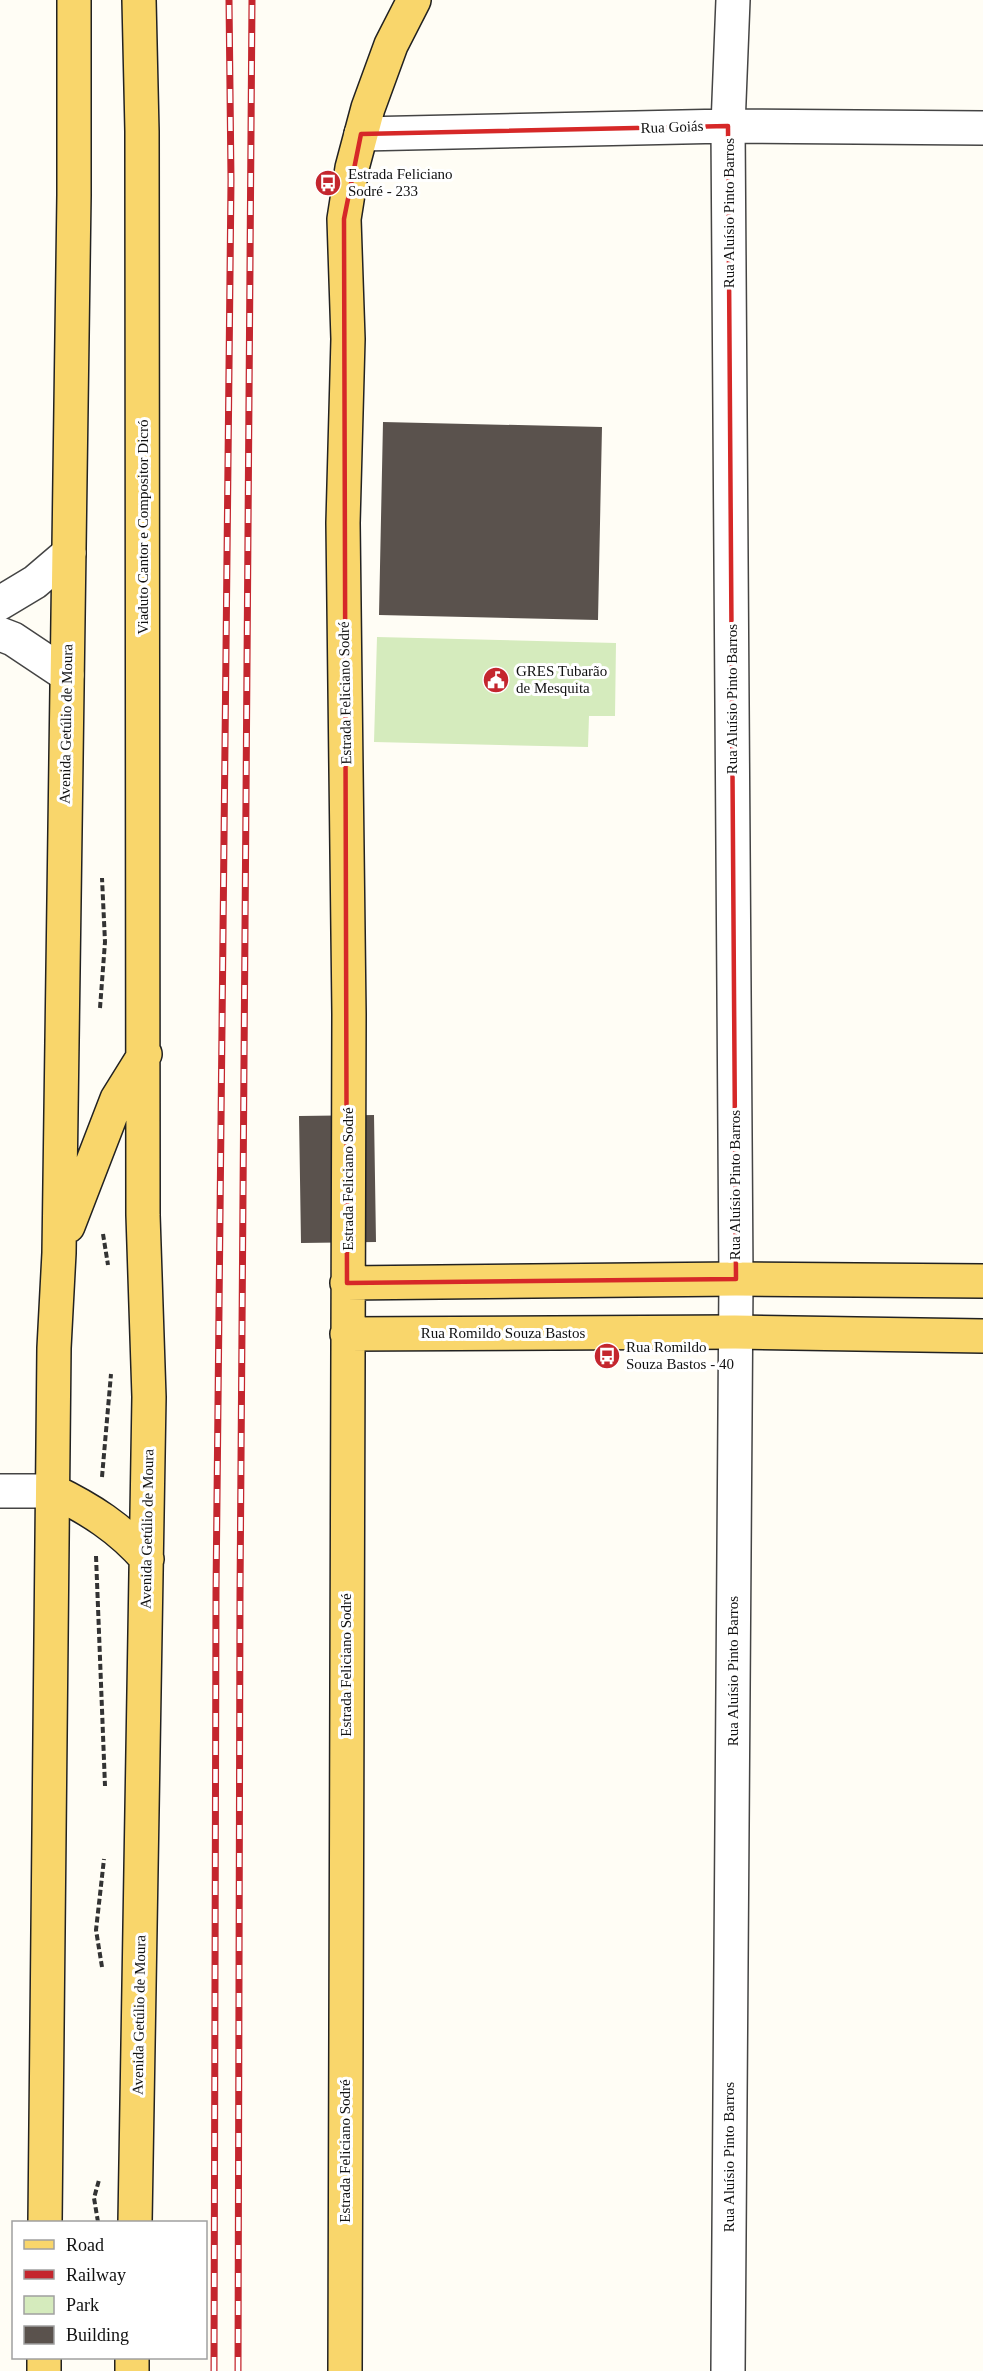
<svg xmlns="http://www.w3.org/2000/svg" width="983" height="2371" viewBox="0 0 983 2371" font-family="Georgia,serif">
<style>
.green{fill:#d5ebbd}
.building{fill:#5a524d}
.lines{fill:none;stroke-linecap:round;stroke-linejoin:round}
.minor-casing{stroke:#444;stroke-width:36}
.major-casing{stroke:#222;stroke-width:36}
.path{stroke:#333;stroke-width:4;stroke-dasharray:6 3;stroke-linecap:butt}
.minor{stroke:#fff;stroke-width:33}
.major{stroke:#f9d66b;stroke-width:33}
.rail-casing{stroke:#c4262e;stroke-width:7}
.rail{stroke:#fff;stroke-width:4.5;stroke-dasharray:14;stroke-linecap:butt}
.marked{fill:none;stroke:#d62828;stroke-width:4.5;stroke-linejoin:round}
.labels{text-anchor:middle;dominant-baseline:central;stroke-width:6;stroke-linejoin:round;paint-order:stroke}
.street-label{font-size:15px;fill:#111;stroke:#fff}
.poi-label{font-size:15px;fill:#111;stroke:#fff;text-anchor:start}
</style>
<rect width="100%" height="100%" fill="#fffdf5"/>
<path class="green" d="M377,637L616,643L615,716H589L588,747L374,742Z"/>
<path class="building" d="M383,422L602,427L598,620L379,615Z
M374,1115L376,1242L301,1243L299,1116Z"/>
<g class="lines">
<defs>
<path id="minor" d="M361,134L728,126L983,128
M0,603L35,582L69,553
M0,634L13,639L67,675
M0,1491H53
M728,2371L736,1279L728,126L733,0"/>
<path id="major" d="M68,1226L117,1099L145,1054
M347,1283L736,1279L983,1281
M347,1334L735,1332L983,1336
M53,1491C90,1509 120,1528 147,1559
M45,2222L54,1348L59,1253L74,195V0
M135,2222L149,1397L143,1215L142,131L139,0
M44,2371V2358
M132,2371V2358
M345,2371L349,1014L343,523L348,339L344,219L352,168L368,108L391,45L414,0"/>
</defs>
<use href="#minor" class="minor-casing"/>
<use href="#major" class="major-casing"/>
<path class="path" d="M100,1008L105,942L102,878
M103,1234L108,1265
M102,1477L111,1374
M96,1556L105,1786
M102,1967L96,1930L104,1859
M98,2222L94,2198L99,2180"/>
<use href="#minor" class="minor"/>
<use href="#major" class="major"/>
<defs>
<path id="rail" d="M214,2371L216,1592L231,180L229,0
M238,2371L240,1595L252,0"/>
</defs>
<use href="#rail" class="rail-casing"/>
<use href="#rail" class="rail"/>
</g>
<path class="marked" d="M728,126L736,1279L347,1283L344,219L361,134Z"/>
<defs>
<symbol id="bus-disc" viewBox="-11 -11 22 22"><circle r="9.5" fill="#c4262e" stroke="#fff"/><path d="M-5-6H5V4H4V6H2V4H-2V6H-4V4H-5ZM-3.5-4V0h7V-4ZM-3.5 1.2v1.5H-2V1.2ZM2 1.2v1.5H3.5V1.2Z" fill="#fff"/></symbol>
<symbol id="civic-disc" viewBox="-11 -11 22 22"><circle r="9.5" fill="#c4262e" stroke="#fff"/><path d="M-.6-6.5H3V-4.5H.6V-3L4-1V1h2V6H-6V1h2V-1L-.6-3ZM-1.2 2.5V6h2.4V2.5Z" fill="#fff"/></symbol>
</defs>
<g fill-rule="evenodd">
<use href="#bus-disc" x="313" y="168" width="30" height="30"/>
<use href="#civic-disc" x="481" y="665" width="30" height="30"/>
<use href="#bus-disc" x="592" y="1341" width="30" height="30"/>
</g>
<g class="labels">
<g class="street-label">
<text transform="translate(672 127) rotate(-2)">Rua Goiás</text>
<text transform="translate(729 213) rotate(-90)">Rua Aluísio Pinto Barros</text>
<text transform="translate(143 527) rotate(-90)">Viaduto Cantor e Compositor Dicró</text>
<text transform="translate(345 693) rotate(-91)">Estrada Feliciano Sodré</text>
<text transform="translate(732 699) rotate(-90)">Rua Aluísio Pinto Barros</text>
<text transform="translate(66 724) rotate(-89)">Avenida Getúlio de Moura</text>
<text transform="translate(348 1179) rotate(-90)">Estrada Feliciano Sodré</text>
<text transform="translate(735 1185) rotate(-90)">Rua Aluísio Pinto Barros</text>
<text x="503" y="1333">Rua Romildo Souza Bastos</text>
<text transform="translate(147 1529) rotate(-89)">Avenida Getúlio de Moura</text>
<text transform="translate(346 1665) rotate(-90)">Estrada Feliciano Sodré</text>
<text transform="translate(733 1671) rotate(-90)">Rua Aluísio Pinto Barros</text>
<text transform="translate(139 2015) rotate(-89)">Avenida Getúlio de Moura</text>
<text transform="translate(345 2151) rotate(-90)">Estrada Feliciano Sodré</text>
<text transform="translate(729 2157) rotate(-90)">Rua Aluísio Pinto Barros</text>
</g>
<g class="poi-label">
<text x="348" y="174">Estrada Feliciano<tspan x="348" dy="17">Sodré - 233</tspan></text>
<text x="516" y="671">GRES Tubarão<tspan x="516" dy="17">de Mesquita</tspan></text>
<text x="626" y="1347">Rua Romildo<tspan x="626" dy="17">Souza Bastos - 40</tspan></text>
</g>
</g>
<rect x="12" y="2221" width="195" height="138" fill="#ffffff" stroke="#a0a0a0" stroke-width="1.5"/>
<rect x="24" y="2240" width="30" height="9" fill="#f9d66b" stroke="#a0a0a0" stroke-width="1.5"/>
<text x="66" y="2251" font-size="18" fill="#111111">Road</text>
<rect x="24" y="2270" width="30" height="9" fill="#c4262e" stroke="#a0a0a0" stroke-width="1.5"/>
<text x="66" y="2281" font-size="18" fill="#111111">Railway</text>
<rect x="24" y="2296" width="30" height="18" fill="#d5ebbd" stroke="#a0a0a0" stroke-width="1.5"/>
<text x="66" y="2311" font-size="18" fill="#111111">Park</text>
<rect x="24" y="2326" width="30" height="18" fill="#5a524d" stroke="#a0a0a0" stroke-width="1.5"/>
<text x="66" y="2341" font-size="18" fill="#111111">Building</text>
</svg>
